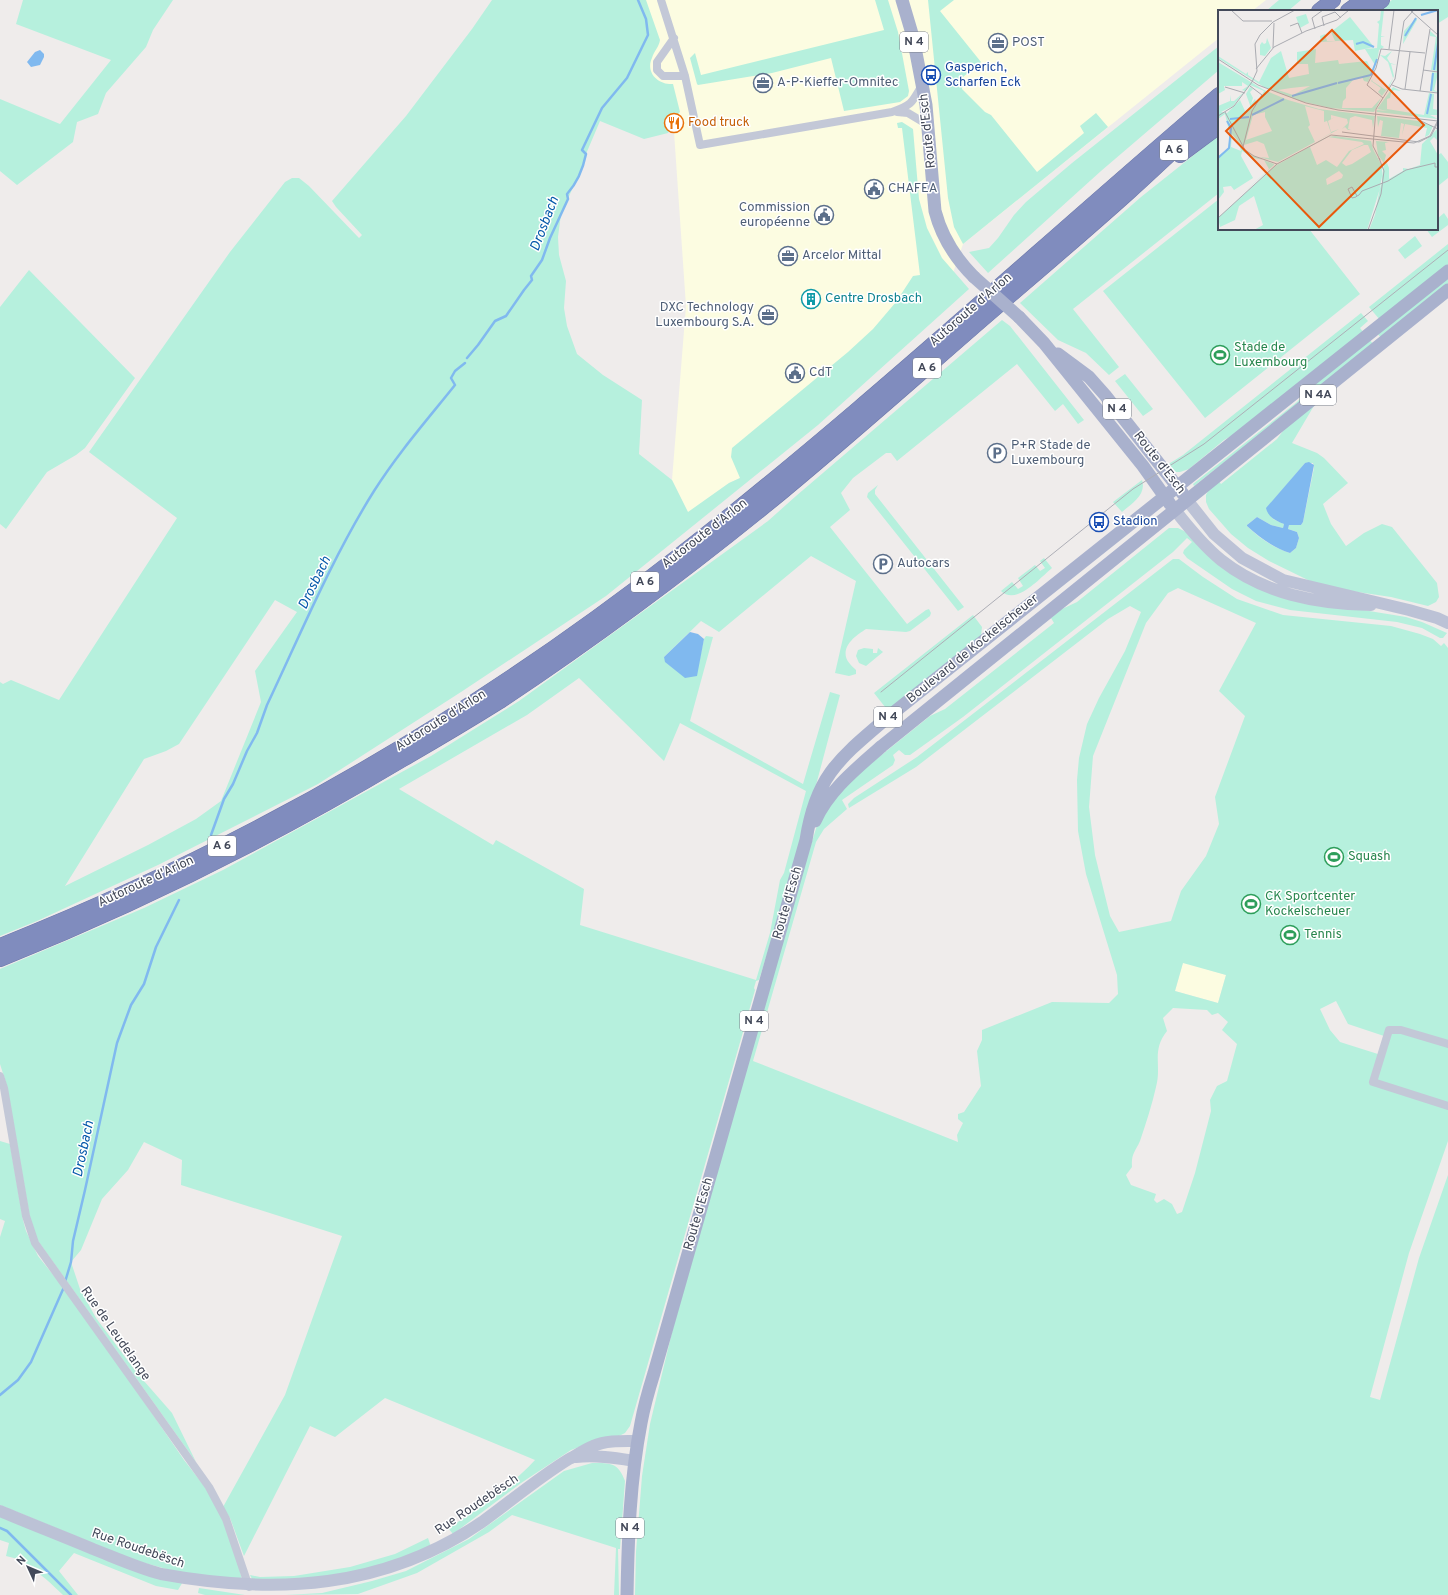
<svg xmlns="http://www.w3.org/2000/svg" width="1448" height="1595" viewBox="0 0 1448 1595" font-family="Overpass,sans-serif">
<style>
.commercial{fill:#fcfce1}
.green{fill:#b6f0dd;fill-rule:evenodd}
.water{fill:#80b9ef}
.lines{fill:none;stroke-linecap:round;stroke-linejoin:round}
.stream{stroke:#80b9ef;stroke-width:2.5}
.motorway-casing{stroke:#6b77a9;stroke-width:16}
.minor{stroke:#c3c8d7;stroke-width:8}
.secondary{stroke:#bcc2d6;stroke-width:12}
.primary{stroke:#a9b1cd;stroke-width:13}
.motorway{stroke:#808cbe;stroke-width:15}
.tram{stroke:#adaeb6;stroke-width:1}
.primary-bridge{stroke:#a9b1cd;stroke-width:13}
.labels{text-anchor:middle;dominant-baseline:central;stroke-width:3;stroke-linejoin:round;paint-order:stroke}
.shield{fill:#fff;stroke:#7b808b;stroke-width:1}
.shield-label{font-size:12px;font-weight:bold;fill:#434959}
.service-label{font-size:13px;fill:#4e5e75;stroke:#fff;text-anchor:start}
.transit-label{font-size:13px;fill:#164399;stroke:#fff;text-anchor:start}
.food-label{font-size:13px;fill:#c56008;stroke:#fff;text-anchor:start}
.street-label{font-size:13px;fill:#434959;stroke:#fff}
.culture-label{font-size:13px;fill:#0d838f;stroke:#fff;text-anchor:start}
.leisure-label{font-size:13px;fill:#27864d;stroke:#fff;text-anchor:start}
.water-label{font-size:14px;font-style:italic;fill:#0559aa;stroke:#fff}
.inset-river{fill:none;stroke:#80b9ef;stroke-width:2}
.inset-road{fill:none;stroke:#aaabb1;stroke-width:1}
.view{fill:#e8590c;fill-opacity:0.15;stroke:#e8590c;stroke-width:2}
.inset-edge{fill:none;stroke:#434959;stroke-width:2}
</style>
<rect width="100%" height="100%" fill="#efeceb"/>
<path class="commercial" d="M643,0H1266L1252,11H1219V38L963,244L952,276L747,475L729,483L688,513L672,480L686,306L674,132L649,72Z
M1183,962L1226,975L1218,1003L1175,991Z"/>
<path class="green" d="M23,0H173L153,30L146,47L106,93L98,114L77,122L73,142L17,185L0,171V99L60,124L111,60L16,24Z
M492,0H646L660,40C659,47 654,51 652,58C645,73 659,85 673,84L680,112L676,116L668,133L644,139L600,121L586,154L584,163L561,214L558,237L559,255L566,281L564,308L567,326L577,354L603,375L642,400L639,454L672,480L688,512L729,483L740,478L731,457L732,448L848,352L873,329L896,302L913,276L920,275L902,128H898L897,123L902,122L913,129L919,199L927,228L942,258L969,289L818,425L606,596L461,692L318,784L158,865L37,921L0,936V682L3,684L11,680L59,700L177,518L89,452L230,252L285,182L292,178H299L309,186L359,238L362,235L336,207L332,201L406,116L472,29ZM275,600L297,612L255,671L261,702L221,801L196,819L148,845L65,886L144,759L166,751L179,744Z
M875,0H888L898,32L909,91L908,96L900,102L844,111L831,58L772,73L698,85L697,84L690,58L695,53L701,75L884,30Z
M928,0H954L940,11L981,62L963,77L962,89L985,112L991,115L1037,172L1084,133L1080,126L1096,113L1108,127L963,244L954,227L948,198Z
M1279,0H1301L1288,11H1266Z
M1392,0H1448V17L1437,24V11H1377Z
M1219,46V70L1101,171L988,273L969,252L989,248L998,238L1014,215L1026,202L1072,163Z
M1219,135V193L1073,309L1119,367L1109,375L1086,353L1058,340L1020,303L1141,197Z
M1441,153L1448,162V178L1438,186L1437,184V156Z
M1219,199V229H1309L1360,294L1205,418L1103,291Z
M1444,213L1448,219V225L1432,237L1426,229H1437V219Z
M1415,236L1422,246L1405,259L1398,250Z
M1448,244V266L1380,320L1369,307Z
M29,270L135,378L85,448L76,455L47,472L6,529L0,524V307Z
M1448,276V286L1381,338L1377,333Z
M1361,313L1368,321L1360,328L1364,333L1242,430L1224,440L1189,469L1180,472H1176L1167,465L1183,455Z
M1002,320L1010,326L1084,420L1078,424L1063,404L1055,411L1017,364L897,461L891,453H886L853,478L841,493L850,510L830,527L907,624L926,610L929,609L931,613L930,616L910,631L906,632L866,629C857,635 843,644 846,657C847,662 853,667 856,670V674L849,676L835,673L856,581L811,556L719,632L701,621L664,657L696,676L704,639L706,636L713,637L690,721L803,784L830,692L840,695L795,864L759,980L756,981L754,988L755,990L630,1426L625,1433L617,1437L593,1442L571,1450L521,1483L453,1534L448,1528C477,1511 512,1485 535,1460L385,1398L335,1437L310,1426L244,1556L230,1518L223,1507L285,1395L342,1236L181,1185L182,1160L144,1142L128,1170L102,1199L81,1250L71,1262L80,1289L96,1318L137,1373L172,1413L196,1462L36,1238L30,1218L7,1086L0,1064V969L144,908L223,870L431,756L519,701L768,521L796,496ZM579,678L664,761L680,723L806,791L784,873L780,880L770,933L756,980L580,925L584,889L496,840L493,845L399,789L527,715Z
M1369,339L1374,345L1194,486L1193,484L1297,402L1311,387Z
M1125,374L1153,409L1143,416L1115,381Z
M1315,404L1292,443L1317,453L1324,458L1348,483L1323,504L1331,524L1346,546L1364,533L1382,524L1392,527L1437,583L1439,597L1436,602L1428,606L1391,597L1331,588L1310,581L1269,561L1248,548L1231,534L1209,509L1206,502V495L1209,489L1218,480L1221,484L1277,439L1286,427ZM1305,463H1313L1314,468L1303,522L1301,525H1289L1288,529L1297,532L1299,538L1296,548L1290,553C1274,548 1259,538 1247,526L1248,524L1257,517L1271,525L1283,528L1284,524L1273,519L1267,508Z
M1142,480C1147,495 1131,504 1122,512L1113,502Z
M878,485L875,490V494L964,607L958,611L867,497L868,493Z
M1169,528H1178L1186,532L1210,556L1314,602L1406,617L1422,622L1447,633L1443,638H1440L1422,628L1397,622L1290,610L1256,601L1232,589L1187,558L1183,553L1184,550L1192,542L1187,538L1173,552L963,717L910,755H905L899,750L893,755L895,760L893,765L842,800L847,809L824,829L816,842L753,1061L958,1142L957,1135L963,1123L958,1119V1114L964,1112L981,1086L977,1051L982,1040V1030L1052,1002L1109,1003L1118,994L1117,975L1086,874L1078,831L1077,780L1079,758L1087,724L1099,698L1125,651L1141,612L1130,606L1108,619L916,767L849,808L848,804L854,798L917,757L1173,559H1179L1203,577L1237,599L1283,615L1391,626L1420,634L1433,639L1441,646L1444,643L1448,648V1141L1409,1253L1370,1397L1380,1400L1419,1258L1448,1175V1595H635L636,1552L642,1476L650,1424L673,1328L770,984L808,854L821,813L843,786L930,716L945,709L1054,623L1051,618L1062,609L1077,602ZM1178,588L1256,623L1219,691L1245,716L1215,797L1219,824L1206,856L1181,891L1171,921L1119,932L1110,916L1095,855L1089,807L1093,756L1146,623L1168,593ZM1183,963L1226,975L1218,1003L1175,991ZM1336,1001L1348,1024L1387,1037L1381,1055L1340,1042L1330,1030L1320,1009ZM1173,1008L1207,1010L1212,1015L1218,1013L1228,1022L1222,1030L1237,1044L1227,1081L1217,1086L1210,1100L1211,1111L1195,1173L1182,1212L1177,1214L1172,1204L1164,1199L1157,1203L1154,1200L1156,1194L1131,1185L1126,1175L1132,1167C1131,1154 1135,1152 1140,1141C1146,1123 1152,1105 1156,1087C1162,1065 1151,1051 1167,1031L1163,1018Z
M1044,558L1052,568C1040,578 1016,606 1001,591L1012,582L1018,589L1023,586L1018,578L1035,565L1040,571L1045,568L1040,561Z
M973,615L982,627L981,636L889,712L874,693Z
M864,648L873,649V653H877L878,648L883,652L866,666L859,663L856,656L858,650Z
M0,1141L10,1144L23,1220L26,1231L38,1256L79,1307L184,1460L208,1491L223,1520L239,1567L242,1580L188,1575L134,1560L0,1505V1237L5,1221L0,1219Z
M592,1463C610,1463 618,1462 625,1481L620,1549H618L619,1595H614L616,1548L512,1515L489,1532L417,1573L358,1594L285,1595L322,1593L372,1581L406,1571L469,1539L564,1471Z
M0,1511L184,1580L178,1590L156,1586L74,1553L59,1571L78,1595H63C52,1585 40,1571 25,1567L26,1561L6,1556L9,1543L0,1540Z
M428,1538L431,1547L353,1575L254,1583L250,1575L260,1577L294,1576L350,1567L395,1554Z
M199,1588L245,1595H246H205L198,1593Z"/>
<path class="water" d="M40,50L44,54V57L40,65L31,67L27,62L35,52Z
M1309,462L1314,465L1303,522L1301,525H1289L1288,529L1297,532L1299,538L1296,548L1290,553C1274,548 1260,538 1247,526V525L1257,517L1271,525L1283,528L1284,524C1276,521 1268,517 1266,508L1305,463Z
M690,632L698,634L704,639L697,676L685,678L665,662L664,657Z"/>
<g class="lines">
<path class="stream" d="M467,358L478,345L495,321L506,316L524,290L532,280L531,276L542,260L550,238L568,199L567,194C577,183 583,169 586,154L582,150L602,108L627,78L648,35L646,19L638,0
M211,835L224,799L233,784L247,751L257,733L267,705C301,633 332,558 374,491C398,453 427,420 455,385L451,378L455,371L465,363
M65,1282L71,1262L73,1241L85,1190L117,1043L131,1005L144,984L156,947L179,900
M0,1395L18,1380L31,1362L64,1287
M0,1528L7,1531L71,1595"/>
<defs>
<path id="motorway" d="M1319,11L1333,0
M1348,11L1363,0
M1367,11L1382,0
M1180,155L1219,126
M0,946C242,850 471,718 676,558C864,412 1038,249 1219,95
M0,959C140,903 274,836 403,759C436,740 468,721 500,701C598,636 693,565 783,491C847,438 909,383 971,329C1024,283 1078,238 1130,191C1160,164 1188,136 1219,110"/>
</defs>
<use href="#motorway" class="motorway-casing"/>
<path class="minor" d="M661,0L685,76L700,145L892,112C912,105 912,103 922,85
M674,38L657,62V70L663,76H685
M897,112L908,113L928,125
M1448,1044L1401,1030H1389L1373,1082L1448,1106
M0,1076L4,1088L26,1216L35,1243L209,1487L226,1519L249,1587"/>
<path class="secondary" d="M1187,500L1214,534L1242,558L1283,580L1409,610L1437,618L1448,623
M1175,510C1189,528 1204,546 1221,560C1264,594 1317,604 1371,605
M576,1457C596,1455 615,1458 635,1461
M0,1511C31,1524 62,1536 93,1549C116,1558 138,1568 161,1574C276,1595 384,1589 482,1522C511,1501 538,1478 569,1459C577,1455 585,1449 593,1446C607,1440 623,1441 638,1441"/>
<path class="primary" d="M902,0L913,37L926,105L935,211C942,238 955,258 974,277
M1019,317L1044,343L1143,466L1170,504
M1058,354L1089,377L1105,395L1183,494
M815,821C829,790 857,768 882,746L1448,290
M627,1595C628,1538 630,1480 641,1423C644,1406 649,1389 654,1373L806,840C816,775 840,758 888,717L1448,271"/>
<use href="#motorway" class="motorway"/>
<path class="tram" d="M881,692L1133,489L1204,444L1448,250"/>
<path class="primary-bridge" d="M974,277L1019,317"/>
</g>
<defs>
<symbol id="office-ring" viewBox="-11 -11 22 22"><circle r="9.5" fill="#fff" stroke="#5c6f8a" stroke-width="1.5"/><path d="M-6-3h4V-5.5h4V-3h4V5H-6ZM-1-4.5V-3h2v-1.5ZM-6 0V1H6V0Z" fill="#5c6f8a"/></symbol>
<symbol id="bus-ring" viewBox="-11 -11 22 22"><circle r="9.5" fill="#fff" stroke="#1a4fb4" stroke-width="1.5"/><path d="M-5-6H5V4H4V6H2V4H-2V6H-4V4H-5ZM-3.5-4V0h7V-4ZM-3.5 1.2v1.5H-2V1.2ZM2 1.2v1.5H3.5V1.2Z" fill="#1a4fb4"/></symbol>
<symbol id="restaurant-ring" viewBox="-11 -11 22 22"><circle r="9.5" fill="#fff" stroke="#e8710a" stroke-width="1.5"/><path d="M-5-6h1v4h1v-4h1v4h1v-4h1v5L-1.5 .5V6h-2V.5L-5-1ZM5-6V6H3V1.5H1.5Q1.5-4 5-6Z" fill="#e8710a"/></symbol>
<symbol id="civic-ring" viewBox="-11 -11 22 22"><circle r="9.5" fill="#fff" stroke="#5c6f8a" stroke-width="1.5"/><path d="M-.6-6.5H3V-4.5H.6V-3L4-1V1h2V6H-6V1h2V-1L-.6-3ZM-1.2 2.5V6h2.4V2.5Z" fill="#5c6f8a"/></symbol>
<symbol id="building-ring" viewBox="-11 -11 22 22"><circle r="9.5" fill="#fff" stroke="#0f9aa8" stroke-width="1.5"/><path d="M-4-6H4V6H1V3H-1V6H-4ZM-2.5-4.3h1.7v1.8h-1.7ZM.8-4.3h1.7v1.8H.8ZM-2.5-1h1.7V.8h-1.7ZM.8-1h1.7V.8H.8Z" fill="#0f9aa8"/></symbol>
<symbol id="stadium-ring" viewBox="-11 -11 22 22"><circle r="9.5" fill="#fff" stroke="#2e9e5b" stroke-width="1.5"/><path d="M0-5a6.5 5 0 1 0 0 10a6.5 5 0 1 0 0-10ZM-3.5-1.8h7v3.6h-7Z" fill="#2e9e5b"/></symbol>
<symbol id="parking-ring" viewBox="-11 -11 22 22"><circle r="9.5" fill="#fff" stroke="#5c6f8a" stroke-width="1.5"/><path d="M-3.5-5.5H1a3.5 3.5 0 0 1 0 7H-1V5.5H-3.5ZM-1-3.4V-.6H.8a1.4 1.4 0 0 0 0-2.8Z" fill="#5c6f8a"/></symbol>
</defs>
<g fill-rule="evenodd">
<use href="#office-ring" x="987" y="32" width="22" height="22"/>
<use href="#bus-ring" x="920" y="64" width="22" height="22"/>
<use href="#office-ring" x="752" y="72" width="22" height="22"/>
<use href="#restaurant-ring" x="663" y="112" width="22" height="22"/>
<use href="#civic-ring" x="863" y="178" width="22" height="22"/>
<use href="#civic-ring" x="813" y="204" width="22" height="22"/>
<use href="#office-ring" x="777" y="245" width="22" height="22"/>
<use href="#building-ring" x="800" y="288" width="22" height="22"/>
<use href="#office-ring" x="757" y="304" width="22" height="22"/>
<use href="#stadium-ring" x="1209" y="344" width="22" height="22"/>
<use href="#civic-ring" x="784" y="362" width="22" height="22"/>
<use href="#parking-ring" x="986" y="442" width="22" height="22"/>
<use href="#bus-ring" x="1088" y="511" width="22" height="22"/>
<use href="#parking-ring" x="872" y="553" width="22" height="22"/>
<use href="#stadium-ring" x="1323" y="846" width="22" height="22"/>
<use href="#stadium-ring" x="1240" y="893" width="22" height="22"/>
<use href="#stadium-ring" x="1279" y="924" width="22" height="22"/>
</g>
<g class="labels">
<g class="shield">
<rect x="900" y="32" width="28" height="20" rx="3"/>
<rect x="1160" y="140" width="28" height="20" rx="3"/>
<rect x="913" y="358" width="28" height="20" rx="3"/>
<rect x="1300" y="385" width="36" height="20" rx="3"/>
<rect x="1103" y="399" width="28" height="20" rx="3"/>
<rect x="631" y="572" width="28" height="20" rx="3"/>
<rect x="874" y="707" width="28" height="20" rx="3"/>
<rect x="208" y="836" width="28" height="20" rx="3"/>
<rect x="740" y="1011" width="28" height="20" rx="3"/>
<rect x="616" y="1518" width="28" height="20" rx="3"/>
</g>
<g class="shield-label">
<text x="914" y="42">N 4</text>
<text x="1174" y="150">A 6</text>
<text x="927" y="368">A 6</text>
<text x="1318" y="395">N 4A</text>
<text x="1117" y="409">N 4</text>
<text x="645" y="582">A 6</text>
<text x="888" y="717">N 4</text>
<text x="222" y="846">A 6</text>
<text x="754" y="1021">N 4</text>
<text x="630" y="1528">N 4</text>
</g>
<g class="service-label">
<text x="1012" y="43">POST</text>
<text x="777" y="83">A-P-Kieffer-Omnitec</text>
<text x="888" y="189">CHAFEA</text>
<text x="810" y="208" text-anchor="end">Commission<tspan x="810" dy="15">européenne</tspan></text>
<text x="802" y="256">Arcelor Mittal</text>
<text x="754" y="308" text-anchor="end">DXC Technology<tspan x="754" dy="15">Luxembourg S.A.</tspan></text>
<text x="809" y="373">CdT</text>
<text x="1011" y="446">P+R Stade de<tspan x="1011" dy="15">Luxembourg</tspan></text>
<text x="897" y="564">Autocars</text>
</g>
<g class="transit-label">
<text x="945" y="68">Gasperich,<tspan x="945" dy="15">Scharfen Eck</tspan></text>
<text x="1113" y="522">Stadion</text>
</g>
<g class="food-label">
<text x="688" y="123">Food truck</text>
</g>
<g class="street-label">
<text transform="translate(928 131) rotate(-96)">Route d'Esch</text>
<text transform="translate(971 310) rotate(-41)">Autoroute d'Arlon</text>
<text transform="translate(1159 463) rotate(52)">Route d'Esch</text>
<text transform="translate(705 534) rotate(-38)">Autoroute d'Arlon</text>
<text transform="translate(973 649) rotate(-39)">Boulevard de Kockelscheuer</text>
<text transform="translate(441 721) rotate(-32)">Autoroute d'Arlon</text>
<text transform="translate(146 882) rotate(-25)">Autoroute d'Arlon</text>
<text transform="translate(788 903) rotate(-74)">Route d'Esch</text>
<text transform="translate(699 1214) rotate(-74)">Route d'Esch</text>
<text transform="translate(115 1334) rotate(55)">Rue de Leudelange</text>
<text transform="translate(477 1505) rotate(-34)">Rue Roudebësch</text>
<text transform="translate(138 1549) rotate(19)">Rue Roudebësch</text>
</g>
<g class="culture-label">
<text x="825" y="299">Centre Drosbach</text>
</g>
<g class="leisure-label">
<text x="1234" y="348">Stade de<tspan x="1234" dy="15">Luxembourg</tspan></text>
<text x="1348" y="857">Squash</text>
<text x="1265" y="897">CK Sportcenter<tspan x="1265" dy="15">Kockelscheuer</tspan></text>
<text x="1304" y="935">Tennis</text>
</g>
<g class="water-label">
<text transform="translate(545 224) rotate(-69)">Drosbach</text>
<text transform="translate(315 583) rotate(-64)">Drosbach</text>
<text transform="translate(84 1149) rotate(-78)">Drosbach</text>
</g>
</g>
<g transform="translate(1218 10)">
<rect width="220" height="220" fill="#efeceb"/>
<path d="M163,0H166L163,26L167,27H163V35L166,37L161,40L159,52L150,72L146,71L144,67L135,70L128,78V88L125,91L124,98H154L163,88L156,102L113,98L82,91L46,77L0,48V46L28,64L30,62V65L41,72L53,48L63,41L71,68L91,64L90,54H79V42L98,39L97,53L120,50L121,54L149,51L154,61L157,55L147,39L159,38L161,14L159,12L162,10ZM92,76L75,85L60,80L73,78ZM88,4L91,13L82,18L78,7ZM132,7L156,37L137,41L135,30L103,32L102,26L107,24L109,31H117L113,22ZM198,8L199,10L185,34L186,21ZM212,21L220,28L219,61L213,60L218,27L212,26ZM49,28L53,38L47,46L42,45V35L44,32L46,34L48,33ZM174,41L169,48L172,53L179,55L173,54L176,66L172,75L164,86L160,82L163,78L153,71L155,69L154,71L168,80L175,68L170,52L162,45L167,46ZM0,52L46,80L70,90L101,99L157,106L155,118L154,110L137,106L132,108L130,119L133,120H130L127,117L124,119L130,113L129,109L113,105V109L117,107L110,111L113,122L121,119L60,152L41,147L51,148L46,134L39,131L26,135L27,133L24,136L14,124L13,137L23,141L21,134L33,145L56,154V155L22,186L51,159L46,150L36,148L24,141L23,146L35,168L16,180L13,176L5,177L6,182L0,190V146L10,139L12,125L7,104L0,109V96L12,91V85L13,91H16L26,82L15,96L3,102L9,103L22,90L27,101L33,98L28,84L32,77L35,79L32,82L35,88L33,94L37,89L39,94L46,81L32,75L27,81L17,78L24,80L30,76L24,72V76H6L7,80L0,84ZM87,96L106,101V112L109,111L113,123L97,132L90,117L92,115ZM47,102V107L54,121L28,130L35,105ZM214,62L220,63L216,80L220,82L212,81ZM175,77L183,81L176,80L173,83L172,88L169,89V99L206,105L211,83L216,84L215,99L220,100L219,105H212L220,109L159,102V100L170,101L159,99ZM159,106L201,111L215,116L211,125L207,127L209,118L187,114L184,125L186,114L183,113L181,128L163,126L165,111L162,110L160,117ZM219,119L220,131L216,127L212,131L220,145V220H151L157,205L166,155L169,153L171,158V169L185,161V158L191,159L202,155L204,134ZM117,126L153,131L155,139L164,156V172L149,220H36L45,215L36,186L21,196L17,210L2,217L0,208L57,156L109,127ZM110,127L144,132L146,134L131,141L119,157L108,150L99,155L92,137ZM146,135H150L153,142L134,154L128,156L124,153L134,140ZM121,161L125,165L124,168L109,175L108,169ZM158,131L171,132L167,133L168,140L164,141L168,145L166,153L160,145Z" fill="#b6f0dd" fill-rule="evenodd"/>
<path class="inset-river" d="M203,5L220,0M187,26L198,8M138,34L145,32L156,37M216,60L220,33M120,73L153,65L159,49M213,81L215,63M74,86L119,73M209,104L213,84M34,105L66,89M12,109L31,107M0,148L11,138L13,118L9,111"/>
<path class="inset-road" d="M13,0L25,11H54M193,1L220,25M55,12L77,0M72,16L80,13L84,23M106,16L104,7L117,2L123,8M97,19L94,8L105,0M55,38L56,13M171,39L176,0M0,49L40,75L88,93L120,100L220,111M38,59L56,37L88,21L119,10L131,0M205,60L220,62M174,75L184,79L220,83M7,77L27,83M187,79L192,42M202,81L212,19M165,88L149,75L158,58L163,39L207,43M7,102L27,140L36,146L59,154M0,106L16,96L34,72L39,61L37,34L42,25L55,12M203,111L220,119M124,122L201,132L213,126L220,112M25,137L34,101L44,85L32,76M162,150L155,136L158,99L177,69L186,11L195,1M139,186L134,177L130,179L134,188L138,187L139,186L141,185L144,181L170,171L188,160L217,153V157H220M0,208L59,154L113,125L196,133L212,126L220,110M150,220L163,184L166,161L161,148"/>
<path class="view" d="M114,20L206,115L101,217L8,121Z"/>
<rect width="220" height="220" class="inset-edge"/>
</g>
<g transform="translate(28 1567) rotate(314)" stroke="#ffffff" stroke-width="3" paint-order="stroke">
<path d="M0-3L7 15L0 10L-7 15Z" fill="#434959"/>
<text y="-6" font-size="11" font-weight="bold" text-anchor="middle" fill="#434959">N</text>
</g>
</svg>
